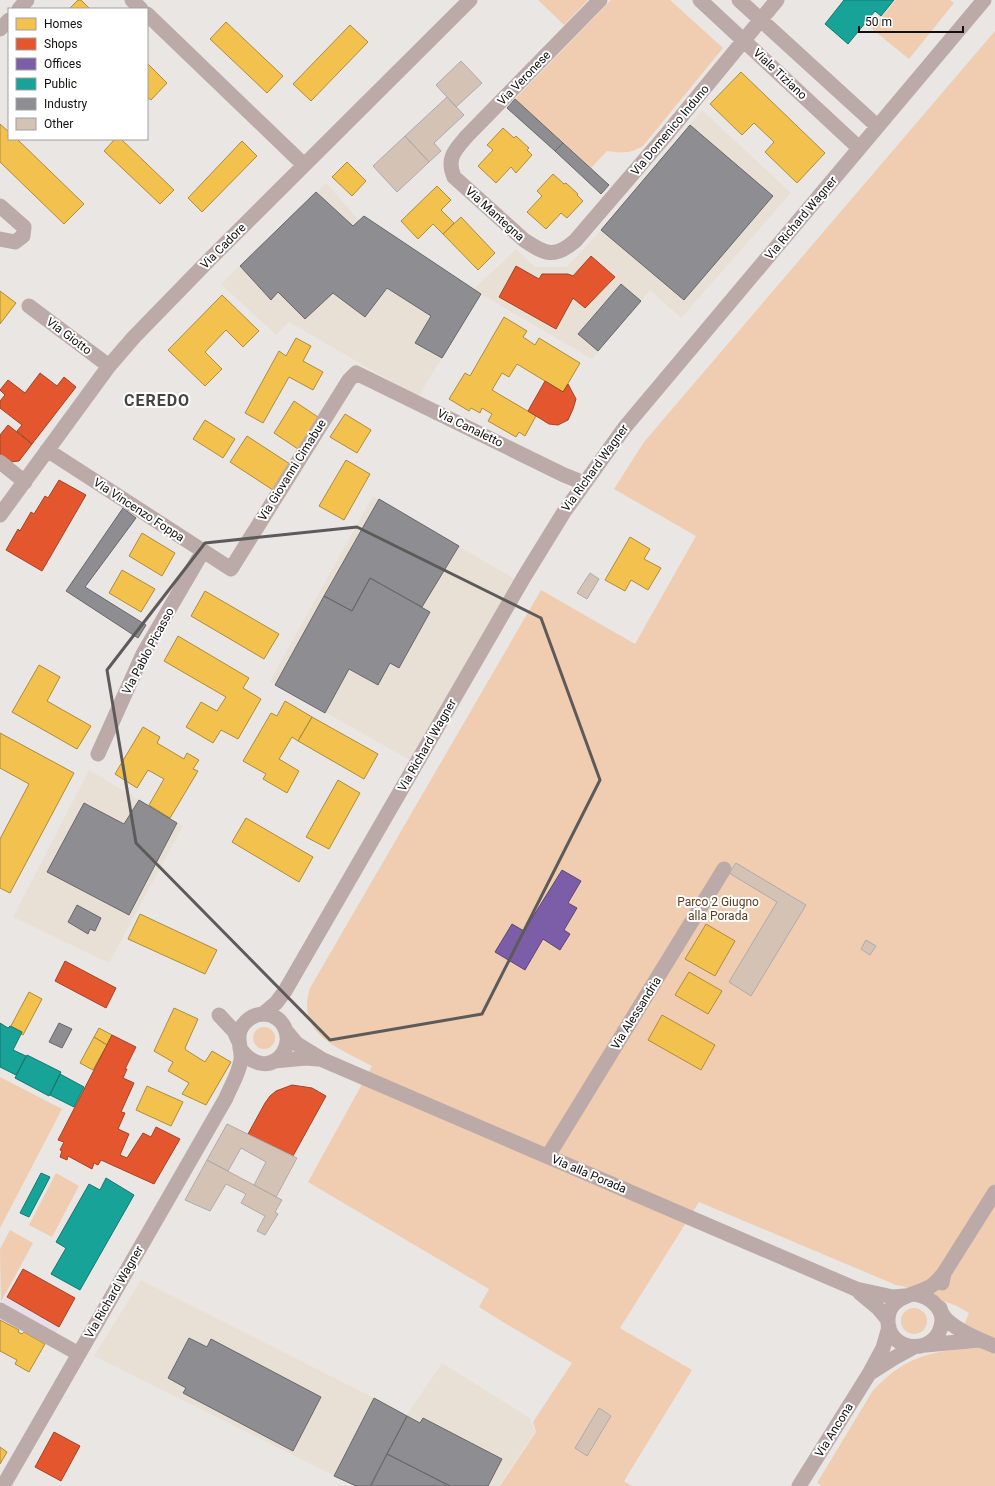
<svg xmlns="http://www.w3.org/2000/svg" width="995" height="1486" viewBox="0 0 995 1486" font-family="Roboto,sans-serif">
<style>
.commercial{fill:#e7dee8}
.industrial{fill:#e9e0d5}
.green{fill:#f0cdb0}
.homes{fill:#f2c14e;stroke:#ae8c3b}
.shops{fill:#e4572e;stroke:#a54225}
.offices{fill:#7b5ea7;stroke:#5b4779}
.public{fill:#17a398;stroke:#15776f}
.industry{fill:#8d8d92;stroke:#68686b}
.building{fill:#d4c3b4;stroke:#adabaa}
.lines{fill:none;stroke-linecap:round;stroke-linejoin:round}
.minor{stroke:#bbaaa8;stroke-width:15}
.marked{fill:none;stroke:#5d5b5a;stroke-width:3;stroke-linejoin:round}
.labels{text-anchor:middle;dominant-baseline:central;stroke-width:4;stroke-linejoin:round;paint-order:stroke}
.street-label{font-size:12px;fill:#11100f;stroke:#fff}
.park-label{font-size:12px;fill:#5c3b1e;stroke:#fff}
.district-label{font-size:16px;font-weight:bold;letter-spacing:1px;fill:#464441;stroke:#fff}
</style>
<rect width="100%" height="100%" fill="#e9e6e4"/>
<path class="commercial" d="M23,1269L75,1298L54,1336L0,1306Z"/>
<path class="industrial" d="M702,110L791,193L681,318L650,290L592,359L481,294L418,397L289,322L276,335L221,284L326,183L359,220L364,216L474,289L516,249L535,267H567L601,230Z
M373,496L518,581L413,762L270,681Z
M89,770L183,826L109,963L13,917Z
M141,1280L374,1398L406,1416L442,1363L530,1418L535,1432L499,1486H355L94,1356Z"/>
<path class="green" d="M538,0H588L564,25Z
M611,0H670L723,48L643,146C629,154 622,153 607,151L591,168L515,99Z
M896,0H950L954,3L909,59L872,29Z
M995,31V1486H822L817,1483L872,1392C896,1365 918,1354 954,1350L969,1313L957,1306L902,1286L896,1285L699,1202L620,1328L692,1370L624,1481L632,1486H500L536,1432L533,1422L572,1363L503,1322L479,1307L489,1289L308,1182L372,1066C339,1048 295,1034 310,988L541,590L635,644L696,536L614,489L644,442Z
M253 1038a11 11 0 1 1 22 0a11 11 0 1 1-22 0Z
M0,1077L62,1109L0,1228Z
M56,1173L79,1186L52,1237L29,1225Z
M10,1230L33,1243L1,1302L0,1249Z
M901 1321a13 13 0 1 1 26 0a13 13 0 1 1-26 0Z"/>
<path class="homes" d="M78,0H81L90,9H69Z
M226,22L283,76L267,93L210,39Z
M350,25L368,42L311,101L293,84Z
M147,63L167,83L151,100L147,97Z
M741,72L825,153L797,183L765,152L774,142L754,123L742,135L710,104Z
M0,124L9,132V139H17L84,204L64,224L0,162Z
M503,128L514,138L516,136L529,148L527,150L532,155L516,173L511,167L496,183L478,166L493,150L487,145Z
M115,139H121L174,190L160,204L104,151Z
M242,141L257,156L202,212L188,198Z
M347,162L366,181L352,196L332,177Z
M553,174L564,184L566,183L578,194L577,195L583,201L567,218L561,213L546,229L527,212L542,196L537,191Z
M437,186L451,200L441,210L454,223L443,234L433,224L418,239L401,221Z
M461,217L495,253L478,270L443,234Z
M0,291L16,303L0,324Z
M222,295L259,331L243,347L226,330L205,352L222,369L205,386L168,350Z
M504,317L527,331L523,337L535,345L539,338L580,363L563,392L517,364L509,377L502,373L492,390L536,416L525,436L519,432L516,437L488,421L492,414L482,408L480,413L471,408L469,411L449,399L465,373L470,376Z
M296,338L311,346L303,361L323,372L313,390L289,377L263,423L245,413L279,351L286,356Z
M294,401L318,417L298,449L274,433Z
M345,414L371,430L357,453L330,437Z
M205,420L235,439L223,458L193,439Z
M247,436L293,466L276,492L230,462Z
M346,460L370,474L344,520L319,506Z
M142,533L175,553L162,576L129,556Z
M630,537L650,549L644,559L661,568L648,590L631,580L625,591L605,580Z
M122,570L155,589L141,612L109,593Z
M205,591L279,634L264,659L191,616Z
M178,636L249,678L243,688L261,699L238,739L221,730L213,743L186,727L201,702L217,711L226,697L164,661Z
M39,665L60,677L47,701L91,726L77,749L12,712Z
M285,701L312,717L298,741L292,737L279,759L299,771L287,793L263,779L266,774L243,761L271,713L277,716Z
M312,717L378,754L364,779L298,741Z
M143,727L160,737L157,743L184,759L187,753L199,760L193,769L198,771L170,818L149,805L164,779L148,770L137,788L115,774Z
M0,733L74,773L10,893L0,888V839L29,784L0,768Z
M338,780L360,793L329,849L306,837Z
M246,818L313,857L299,882L232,842Z
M140,914L217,950L205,974L128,939Z
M706,924L735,941L715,976L685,959Z
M689,972L722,991L708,1014L675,995Z
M29,992L42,999L23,1035L21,1034L22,1032L11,1026Z
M174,1008L198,1019L185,1048L186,1050L205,1062L212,1051L231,1062L206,1105L182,1094L189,1083L168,1071L173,1062L154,1051Z
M662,1015L715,1045L701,1070L648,1040Z
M99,1028L112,1035L107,1045L94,1037Z
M94,1037L107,1045L93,1070L80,1063Z
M147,1086L183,1102L171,1126L136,1110Z
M0,1320L19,1330L18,1332L22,1334L24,1332L45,1344L29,1372L15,1364L17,1360L0,1351Z
M0,1447L7,1452L0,1464Z"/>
<path class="shops" d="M591,256L615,277L585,308L573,298L556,329L499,297L516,266L539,279L542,274H568L573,276Z
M40,373L57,386L64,377L76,387L32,444L17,431L22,425L0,408V401L5,395L0,390L8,380L25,393Z
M545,381L563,392L568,384L576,399L573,409L568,420L558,425L549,424L528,411Z
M8,425L32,444L19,461L10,462L0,454V435Z
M59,480L86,495L42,571L6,550L18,529L20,531L31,512L34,514L45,496L48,498Z
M65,961L116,988L106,1008L55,981Z
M112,1035L136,1047L125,1069H127L123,1078L134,1083L121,1112L125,1113L118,1129L129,1134L120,1155L127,1158L143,1133L151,1137L156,1127L180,1139L154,1184L101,1160L98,1165L94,1163L92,1169L68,1156L67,1160L60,1157L62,1151L60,1150L64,1142L58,1140Z
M292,1085L312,1088L326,1096L293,1156L248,1134L265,1103L270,1096L276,1091Z
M23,1269L75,1298L59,1327L7,1297Z
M54,1432L80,1446L61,1481L35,1467Z"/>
<path class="offices" d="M562,870L581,881L568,903L577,908L564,930L570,934L560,950L543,939L525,970L495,952L512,924L524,931Z"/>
<path class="public" d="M844,0H894L881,16L875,11L848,44L825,24Z
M0,1023L8,1028L10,1026L22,1032L13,1050L26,1056L16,1075L0,1067Z
M27,1055L61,1072L49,1096L15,1078Z
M60,1074L84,1087L74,1107L50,1095Z
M41,1173L50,1177L29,1217L20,1213Z
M106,1178L134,1195L80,1290L51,1274L66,1248L56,1242L89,1184L100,1190Z"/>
<path class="industry" d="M515,99L563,143L555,151L507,108Z
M690,125L773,196L684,300L601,230Z
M563,143L609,185L601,194L555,151Z
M316,192L353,226L364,216L481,294L442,358L415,343L431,316L387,288L365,317L333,293L305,319L278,292L271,300L240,266Z
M621,284L641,301L598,351L578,334Z
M379,499L459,546L422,607L370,578L352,611L324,596Z
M123,508L136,518L85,587L146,625L138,638L66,591Z
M370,578L430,612L399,668L390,663L378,685L349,669L325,713L275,685L324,596L352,611Z
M139,800L177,823L129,915L47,872L84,803L124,824Z
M77,905L101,918L95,931L90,929L88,934L68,922Z
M59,1023L72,1029L62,1048L49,1042Z
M189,1338L207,1347L211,1339L321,1397L293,1451L183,1393L186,1388L168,1378Z
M374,1398L407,1416L370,1486H356L334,1476Z
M407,1416L420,1423L423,1418L502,1459L488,1486H450L387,1454Z
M387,1454L450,1486H371Z"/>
<path class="building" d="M461,61L482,83L456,107L436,85Z
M447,97L464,115L434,143L441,151L429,162L405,136Z
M405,136L429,162L397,192L373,166Z
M590,573L599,579L587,599L577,593Z
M736,863L806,905L751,996L729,982L777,902L729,873Z
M866,940L876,946L870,955L861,949Z
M227,1124L297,1158L276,1197L254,1185L266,1162L241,1148L228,1171L207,1160Z
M207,1160L282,1200L275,1212L278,1214L265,1235L257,1231L265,1216L241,1203L246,1194L226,1184L210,1211L185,1200Z
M599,1408L611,1416L587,1456L575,1448Z"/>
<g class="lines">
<path class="minor" d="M132,0L141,9
M600,0L467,136C455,150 446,158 454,177L524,240C545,254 554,259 575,241L666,135L777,0
M700,0L859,148
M739,0L877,126
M19,9L27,0
M147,14L304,165
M0,29L9,20
M0,206L24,227L23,236L15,242L0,239
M29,306L109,366
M47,450L231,569L349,380L356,373L564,475L584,483
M0,462L25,482
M0,515L109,366L134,337L209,260L470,0
M98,754L143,654L203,551
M263,1014L276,1003L285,991L524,577L564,512L625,427L984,0
M219,1015L234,1031L238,1040
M287,1032L297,1044L323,1060L856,1289L893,1297L905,1296
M274,1061L306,1058L318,1059
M548,1156L724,869
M942,1283L944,1273L995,1192
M860,1293L878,1308L888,1320
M913,1294C932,1296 949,1312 939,1332C926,1357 886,1348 888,1319C889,1295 915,1296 931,1286C936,1283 940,1278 944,1273
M940,1308C943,1326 980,1340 995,1346
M0,1310L79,1354
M926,1345L979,1340
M872,1372L894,1358L914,1347
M3,1486L226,1098C231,1086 239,1073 241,1060C242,1053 239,1046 239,1039C238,1025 251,1014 264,1014C284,1015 293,1037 283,1053C271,1071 250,1064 240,1048
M799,1486L869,1374L883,1348L889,1327"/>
</g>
<path class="marked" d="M357,527L541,618L600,780L482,1014L330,1040L136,843L107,670L205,543Z"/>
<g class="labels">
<g class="street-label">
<text transform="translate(780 74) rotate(43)">Viale Tiziano</text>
<text transform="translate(524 78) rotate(-46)">Via Veronese</text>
<text transform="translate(670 130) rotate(-50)">Via Domenico Induno</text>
<text transform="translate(495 214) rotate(42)">Via Mantegna</text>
<text transform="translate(801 218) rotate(-50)">Via Richard Wagner</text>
<text transform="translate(223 246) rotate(-45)">Via Cadore</text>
<text transform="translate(69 336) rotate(37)">Via Giotto</text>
<text transform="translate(470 428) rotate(26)">Via Canaletto</text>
<text transform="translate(595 468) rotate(-54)">Via Richard Wagner</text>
<text transform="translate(292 470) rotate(-58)">Via Giovanni Cimabue</text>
<text transform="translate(139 510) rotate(33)">Via Vincenzo Foppa</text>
<text transform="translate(148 651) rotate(-62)">Via Pablo Picasso</text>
<text transform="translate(427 745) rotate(-60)">Via Richard Wagner</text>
<text transform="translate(636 1013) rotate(-58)">Via Alessandria</text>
<text transform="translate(589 1174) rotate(23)">Via alla Porada</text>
<text transform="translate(114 1292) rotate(-60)">Via Richard Wagner</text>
<text transform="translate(834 1430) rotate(-58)">Via Ancona</text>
</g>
<g class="park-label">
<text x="718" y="902">Parco 2 Giugno<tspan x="718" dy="14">alla Porada</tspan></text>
</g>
<g class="district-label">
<text x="157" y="400">CEREDO</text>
</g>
</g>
<rect x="8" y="8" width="140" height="132" fill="#ffffff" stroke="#a09f9f"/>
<rect x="16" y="18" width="20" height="12" fill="#f2c14e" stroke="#a09f9f"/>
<text x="44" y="28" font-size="12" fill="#11100f">Homes</text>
<rect x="16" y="38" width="20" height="12" fill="#e4572e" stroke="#a09f9f"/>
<text x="44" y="48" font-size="12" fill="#11100f">Shops</text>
<rect x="16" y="58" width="20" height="12" fill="#7b5ea7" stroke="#a09f9f"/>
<text x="44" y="68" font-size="12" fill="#11100f">Offices</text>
<rect x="16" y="78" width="20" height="12" fill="#17a398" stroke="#a09f9f"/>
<text x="44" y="88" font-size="12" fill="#11100f">Public</text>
<rect x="16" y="98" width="20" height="12" fill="#8d8d92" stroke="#a09f9f"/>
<text x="44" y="108" font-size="12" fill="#11100f">Industry</text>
<rect x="16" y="118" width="20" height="12" fill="#d4c3b4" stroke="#a09f9f"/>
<text x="44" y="128" font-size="12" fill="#11100f">Other</text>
<path d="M859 26v6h104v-6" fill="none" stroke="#11100f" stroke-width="2"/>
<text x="865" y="26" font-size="12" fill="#11100f" stroke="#ffffff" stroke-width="3" paint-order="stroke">50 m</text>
</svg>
